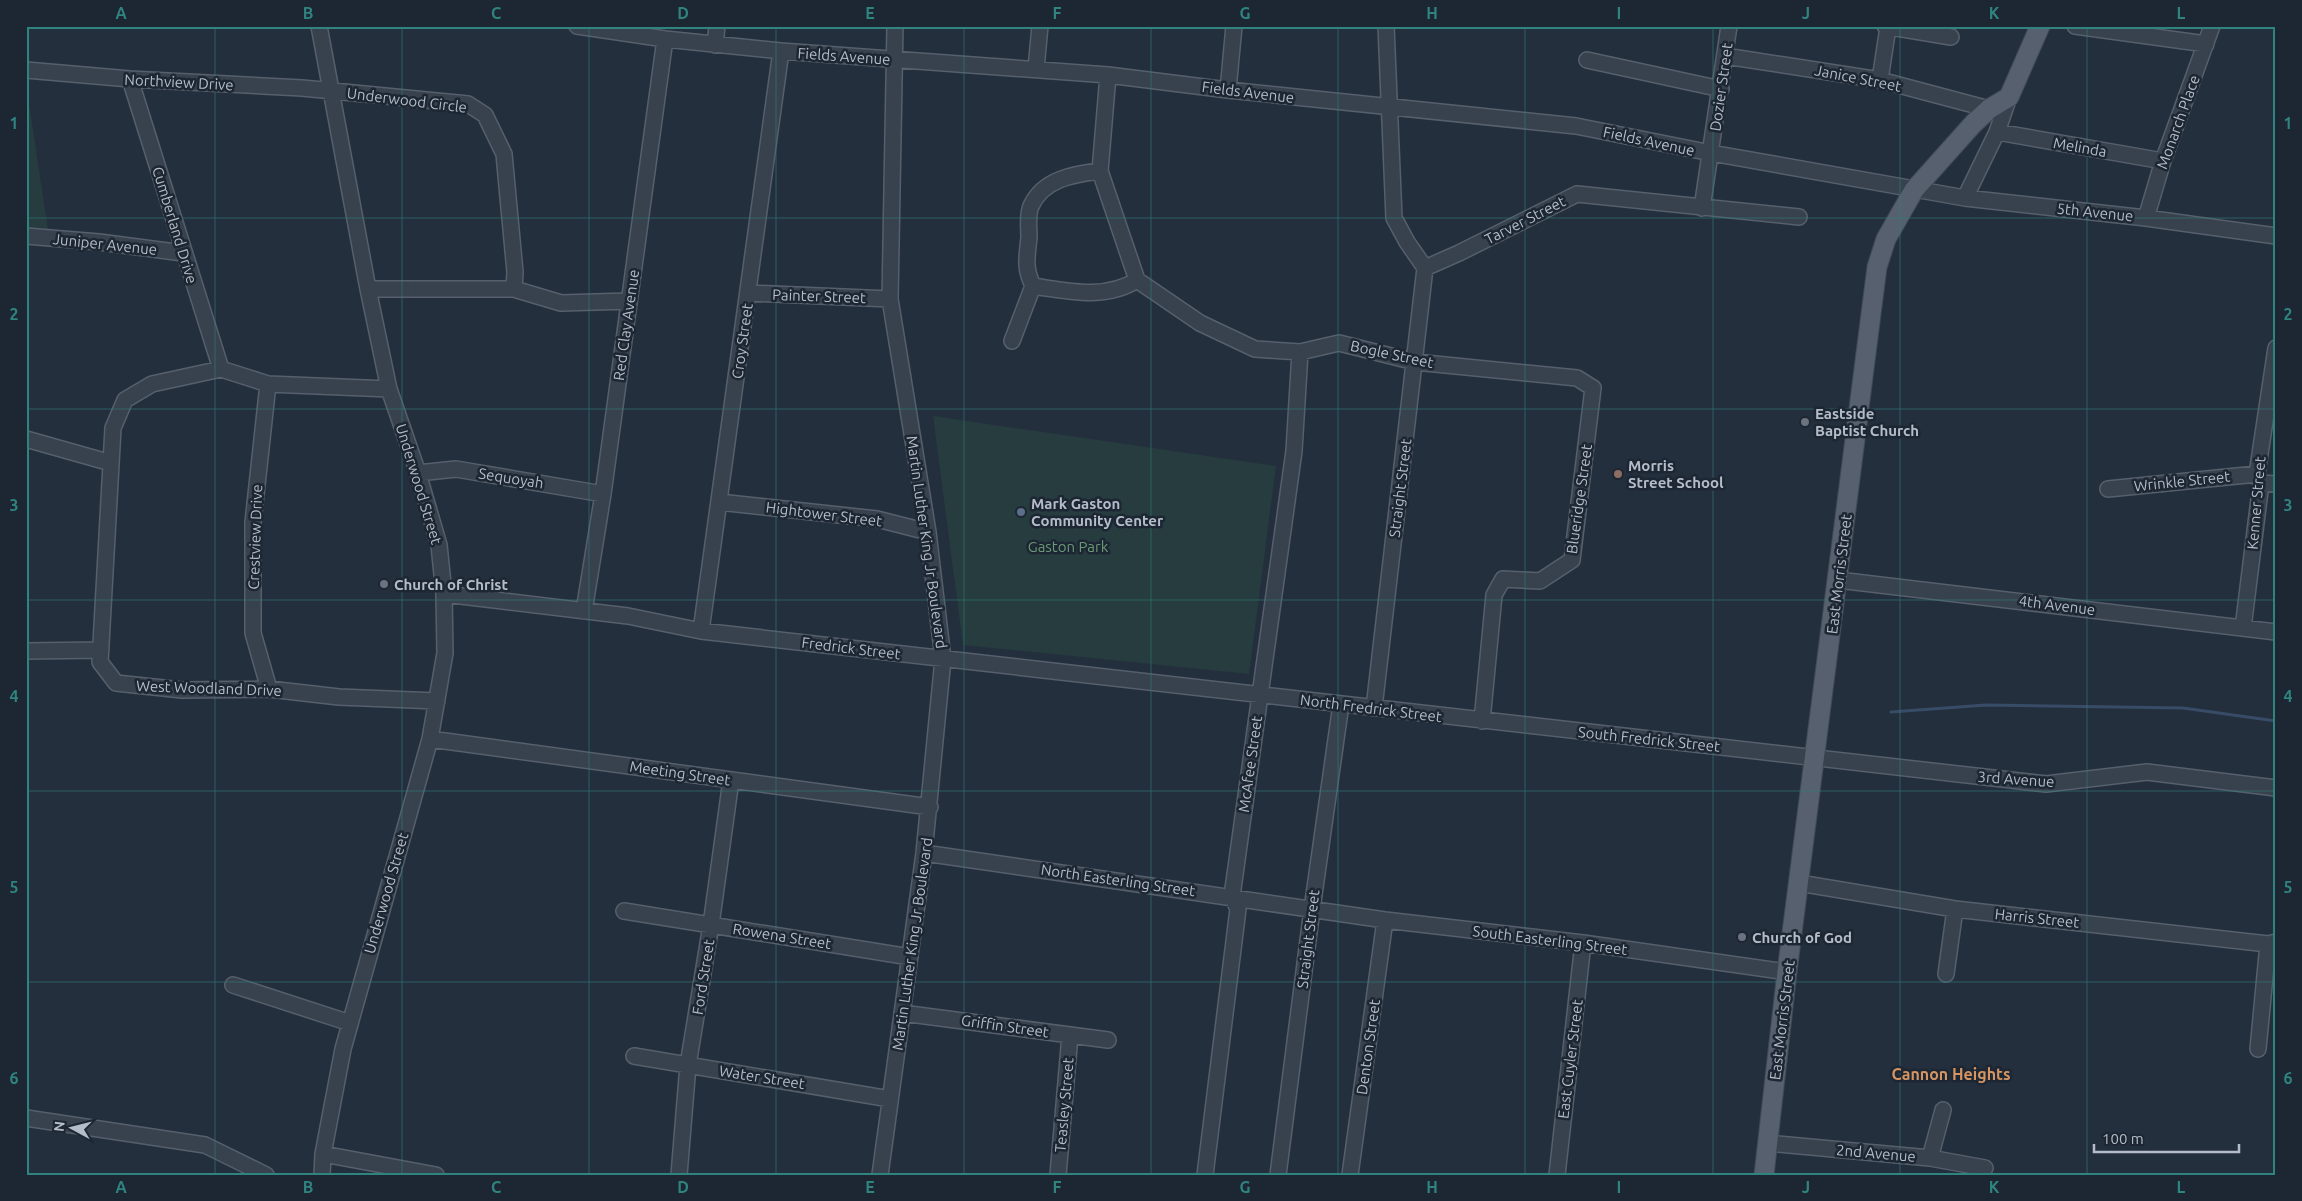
<svg xmlns="http://www.w3.org/2000/svg" width="2302" height="1201" viewBox="0 0 2302 1201" font-family="Ubuntu,sans-serif">
<style>
.green{fill:#263c3f}
.lines{fill:none;stroke-linecap:round;stroke-linejoin:round}
.stream{stroke:#394c67;stroke-width:3}
.minor-casing{stroke:#565f6c;stroke-width:18}
.major-casing{stroke:#414a57;stroke-width:21}
.minor{stroke:#38414e;stroke-width:15}
.major{stroke:#56606e;stroke-width:19}
.grid{fill:none;stroke:#308480;stroke-width:1;stroke-opacity:0.55}
.worship-dot{fill:#6b7280;stroke:#1d2633;stroke-width:2}
.education-dot{fill:#8d6e63;stroke:#1d2633;stroke-width:2}
.service-dot{fill:#5c6f8a;stroke:#1d2633;stroke-width:2}
.labels{text-anchor:middle;dominant-baseline:central;stroke-width:5;stroke-linejoin:round;paint-order:stroke}
.street-label{font-size:15px;fill:#b4bcc9;stroke:#1d2633}
.poi-label{font-size:15px;font-weight:bold;fill:#b4bcc9;stroke:#1d2633;text-anchor:start}
.park-label{font-size:15px;fill:#6b9a76;stroke:#1d2633}
.neighbourhood-label{font-size:16px;font-weight:bold;fill:#d59563;stroke:#1d2633}
.neatline{fill:none;stroke:#308480;stroke-width:2}
.grid-label{font-size:16px;text-anchor:middle;font-weight:bold;fill:#308480}
</style>
<rect width="100%" height="100%" fill="#242f3e"/>
<path class="green" d="M26,84L48,229L26,228Z
M933,416L1276,466L1249,674L963,645Z"/>
<g class="lines">
<path class="stream" d="M1891,712L1986,705L2183,708L2276,721"/>
<defs>
<path id="minor" d="M319,26L368,289L389,389L418,473L439,545L444,594L445,653L430,739L343,1049L323,1154L322,1175
M577,26L665,39L781,51L1108,75L1228,90L1576,126L1711,153L1965,198L2146,218L2276,236
M1386,26L1394,218L1407,242L1425,268L1459,253L1577,194L1799,217
M1885,26L1951,37
M2075,26L2206,44
M715,45L717,26
M1725,56L1880,80L1989,109
M1587,60L1721,89
M1036,69L1040,26
M26,70L130,79L302,88L468,104L485,115L504,154L515,272L514,289H368
M1108,75L1100,171L1137,280
M130,79L221,369
M1880,80L1888,27
M1228,90L1234,26
M1997,132L2163,161
M1965,198L1997,132L2009,97
M1702,208L1729,26
M2146,218L2163,161L2212,26
M26,236L99,242L183,253
M1137,280L1200,323L1255,349L1300,352L1339,343L1415,362L1577,378L1593,388L1572,560L1540,581L1503,579L1494,595L1482,721
M1033,286C1024,267 1027,258 1029,237C1029,228 1027,215 1031,206C1043,179 1074,174 1100,171
M1033,286C1068,291 1106,300 1137,280
M514,289L561,303L629,301
M748,293L890,299
M1012,341L1033,286
M268,384L253,522V633L269,689
M389,389L268,384L221,369L152,384L125,400L113,428L100,662L116,683L182,690L269,689L339,697L437,701
M26,439L111,463
M418,473L456,469L603,494
M2261,483L2276,484
M2108,489L2257,474
M719,502L877,519L928,532
M1838,580L2276,632
M444,594L628,616L701,631L2046,784L2147,772L2276,788
M584,611L603,494L665,39
M2243,628L2261,483L2257,474L2276,348
M701,631L781,51
M26,651L101,650
M1374,708L1425,268
M430,739L930,807
M924,853L1385,920L1583,943L1787,972
M1799,883L1955,909L2268,944L2276,942
M624,911L910,957
M1946,974L1955,909
M233,985L350,1023
M902,1013L1108,1040
M2258,1049L2268,944
M634,1056L890,1099
M26,1118L205,1145L266,1175
M1767,1143L1930,1158L1985,1168
M323,1154L436,1175
M1930,1158L1943,1110
M679,1175L688,1065L711,925L731,780
M880,1175L924,853L943,659L928,532L890,299L895,26
M1058,1175L1070,1035
M1205,1175L1238,909L1232,896L1294,451L1300,352
M1278,1175L1312,909L1341,704
M1350,1175L1385,920
M1557,1175L1583,943"/>
<path id="major" d="M1764,1175L1787,972L1877,267L1886,239L1914,190L1973,124L1989,109L2009,97L2040,26"/>
</defs>
<use href="#minor" class="minor-casing"/>
<use href="#major" class="major-casing"/>
<use href="#minor" class="minor"/>
<use href="#major" class="major"/>
</g>
<path class="grid" d="M215,26V1175M402,26V1175M589,26V1175M776,26V1175M964,26V1175M1151,26V1175M1338,26V1175M1525,26V1175M1713,26V1175M1900,26V1175M2087,26V1175M26,218H2276M26,409H2276M26,600H2276M26,791H2276M26,982H2276"/>
<g class="worship-dot">
<circle cx="1805" cy="422" r="5"/>
<circle cx="384" cy="584" r="5"/>
<circle cx="1742" cy="937" r="5"/>
</g>
<circle class="education-dot" cx="1618" cy="474" r="5"/>
<circle class="service-dot" cx="1021" cy="512" r="5"/>
<g class="labels">
<g class="street-label">
<text transform="translate(844 56) rotate(4)">Fields Avenue</text>
<text transform="translate(1858 78) rotate(11)">Janice Street</text>
<text transform="translate(179 82) rotate(3)">Northview Drive</text>
<text transform="translate(1721 87) rotate(-82)">Dozier Street</text>
<text transform="translate(1248 92) rotate(7)">Fields Avenue</text>
<text transform="translate(407 100) rotate(7)">Underwood Circle</text>
<text transform="translate(2178 122) rotate(-70)">Monarch Place</text>
<text transform="translate(1649 141) rotate(12)">Fields Avenue</text>
<text transform="translate(2080 147) rotate(10)">Melinda</text>
<text transform="translate(2095 212) rotate(6)">5th Avenue</text>
<text transform="translate(1525 220) rotate(-27)">Tarver Street</text>
<text transform="translate(175 225) rotate(73)">Cumberland Drive</text>
<text transform="translate(105 244) rotate(6)">Juniper Avenue</text>
<text transform="translate(819 296) rotate(2)">Painter Street</text>
<text transform="translate(626 325) rotate(-82)">Red Clay Avenue</text>
<text transform="translate(742 341) rotate(-82)">Croy Street</text>
<text transform="translate(1392 354) rotate(12)">Bogle Street</text>
<text transform="translate(511 478) rotate(9)">Sequoyah</text>
<text transform="translate(2182 481) rotate(-6)">Wrinkle Street</text>
<text transform="translate(419 484) rotate(73)">Underwood Street</text>
<text transform="translate(1400 488) rotate(-83)">Straight Street</text>
<text transform="translate(1579 499) rotate(-82)">Blueridge Street</text>
<text transform="translate(2256 503) rotate(-85)">Kenner Street</text>
<text transform="translate(824 514) rotate(7)">Hightower Street</text>
<text transform="translate(255 537) rotate(-88)">Crestview Drive</text>
<text transform="translate(927 542) rotate(82)">Martin Luther King Jr Boulevard</text>
<text transform="translate(1839 574) rotate(-83)">East Morris Street</text>
<text transform="translate(2057 605) rotate(7)">4th Avenue</text>
<text transform="translate(851 648) rotate(7)">Fredrick Street</text>
<text transform="translate(209 688) rotate(2)">West Woodland Drive</text>
<text transform="translate(1371 708) rotate(7)">North Fredrick Street</text>
<text transform="translate(1649 739) rotate(6)">South Fredrick Street</text>
<text transform="translate(1250 764) rotate(-82)">McAfee Street</text>
<text transform="translate(680 773) rotate(8)">Meeting Street</text>
<text transform="translate(2016 779) rotate(4)">3rd Avenue</text>
<text transform="translate(1118 880) rotate(8)">North Easterling Street</text>
<text transform="translate(386 893) rotate(-74)">Underwood Street</text>
<text transform="translate(2037 918) rotate(6)">Harris Street</text>
<text transform="translate(782 936) rotate(9)">Rowena Street</text>
<text transform="translate(1308 939) rotate(-83)">Straight Street</text>
<text transform="translate(1550 940) rotate(7)">South Easterling Street</text>
<text transform="translate(912 944) rotate(-82)">Martin Luther King Jr Boulevard</text>
<text transform="translate(703 977) rotate(-81)">Ford Street</text>
<text transform="translate(1782 1020) rotate(-83)">East Morris Street</text>
<text transform="translate(1005 1026) rotate(8)">Griffin Street</text>
<text transform="translate(1368 1047) rotate(-82)">Denton Street</text>
<text transform="translate(1570 1059) rotate(-83)">East Cuyler Street</text>
<text transform="translate(762 1077) rotate(9)">Water Street</text>
<text transform="translate(1064 1105) rotate(-85)">Teasley Street</text>
<text transform="translate(1876 1153) rotate(5)">2nd Avenue</text>
</g>
<g class="poi-label">
<text x="1815" y="413">Eastside<tspan x="1815" dy="17">Baptist Church</tspan></text>
<text x="1628" y="465">Morris<tspan x="1628" dy="17">Street School</tspan></text>
<text x="1031" y="503">Mark Gaston<tspan x="1031" dy="17">Community Center</tspan></text>
<text x="394" y="584">Church of Christ</text>
<text x="1752" y="937">Church of God</text>
</g>
<g class="park-label">
<text x="1068" y="546">Gaston Park</text>
</g>
<g class="neighbourhood-label">
<text x="1951" y="1074">Cannon Heights</text>
</g>
</g>
<rect width="2302" height="1201" fill="none" stroke="#1d2633" stroke-width="55"/>
<g transform="translate(72 1128) rotate(277)" stroke="#1d2633" stroke-width="4" paint-order="stroke">
<path d="M0-4L9 19L0 12L-9 19Z" fill="#b4bcc9"/>
<text y="-8" font-size="14" font-weight="bold" text-anchor="middle" fill="#b4bcc9">N</text>
</g>
<path d="M2094 1144v8h145v-8" fill="none" stroke="#b4bcc9" stroke-width="2.5"/>
<text x="2102" y="1144" font-size="15" fill="#b4bcc9" stroke="#1d2633" stroke-width="4" paint-order="stroke">100 m</text>
<rect x="28" y="28" width="2246" height="1146" class="neatline"/>
<g class="grid-label">
<text x="121" y="19">A</text>
<text x="308" y="19">B</text>
<text x="496" y="19">C</text>
<text x="683" y="19">D</text>
<text x="870" y="19">E</text>
<text x="1057" y="19">F</text>
<text x="1245" y="19">G</text>
<text x="1432" y="19">H</text>
<text x="1619" y="19">I</text>
<text x="1806" y="19">J</text>
<text x="1994" y="19">K</text>
<text x="2181" y="19">L</text>
<text x="14" y="129">1</text>
<text x="2288" y="129">1</text>
<text x="14" y="320">2</text>
<text x="2288" y="320">2</text>
<text x="14" y="511">3</text>
<text x="2288" y="511">3</text>
<text x="14" y="702">4</text>
<text x="2288" y="702">4</text>
<text x="14" y="893">5</text>
<text x="2288" y="893">5</text>
<text x="14" y="1084">6</text>
<text x="2288" y="1084">6</text>
<text x="121" y="1193">A</text>
<text x="308" y="1193">B</text>
<text x="496" y="1193">C</text>
<text x="683" y="1193">D</text>
<text x="870" y="1193">E</text>
<text x="1057" y="1193">F</text>
<text x="1245" y="1193">G</text>
<text x="1432" y="1193">H</text>
<text x="1619" y="1193">I</text>
<text x="1806" y="1193">J</text>
<text x="1994" y="1193">K</text>
<text x="2181" y="1193">L</text>
</g>
</svg>
